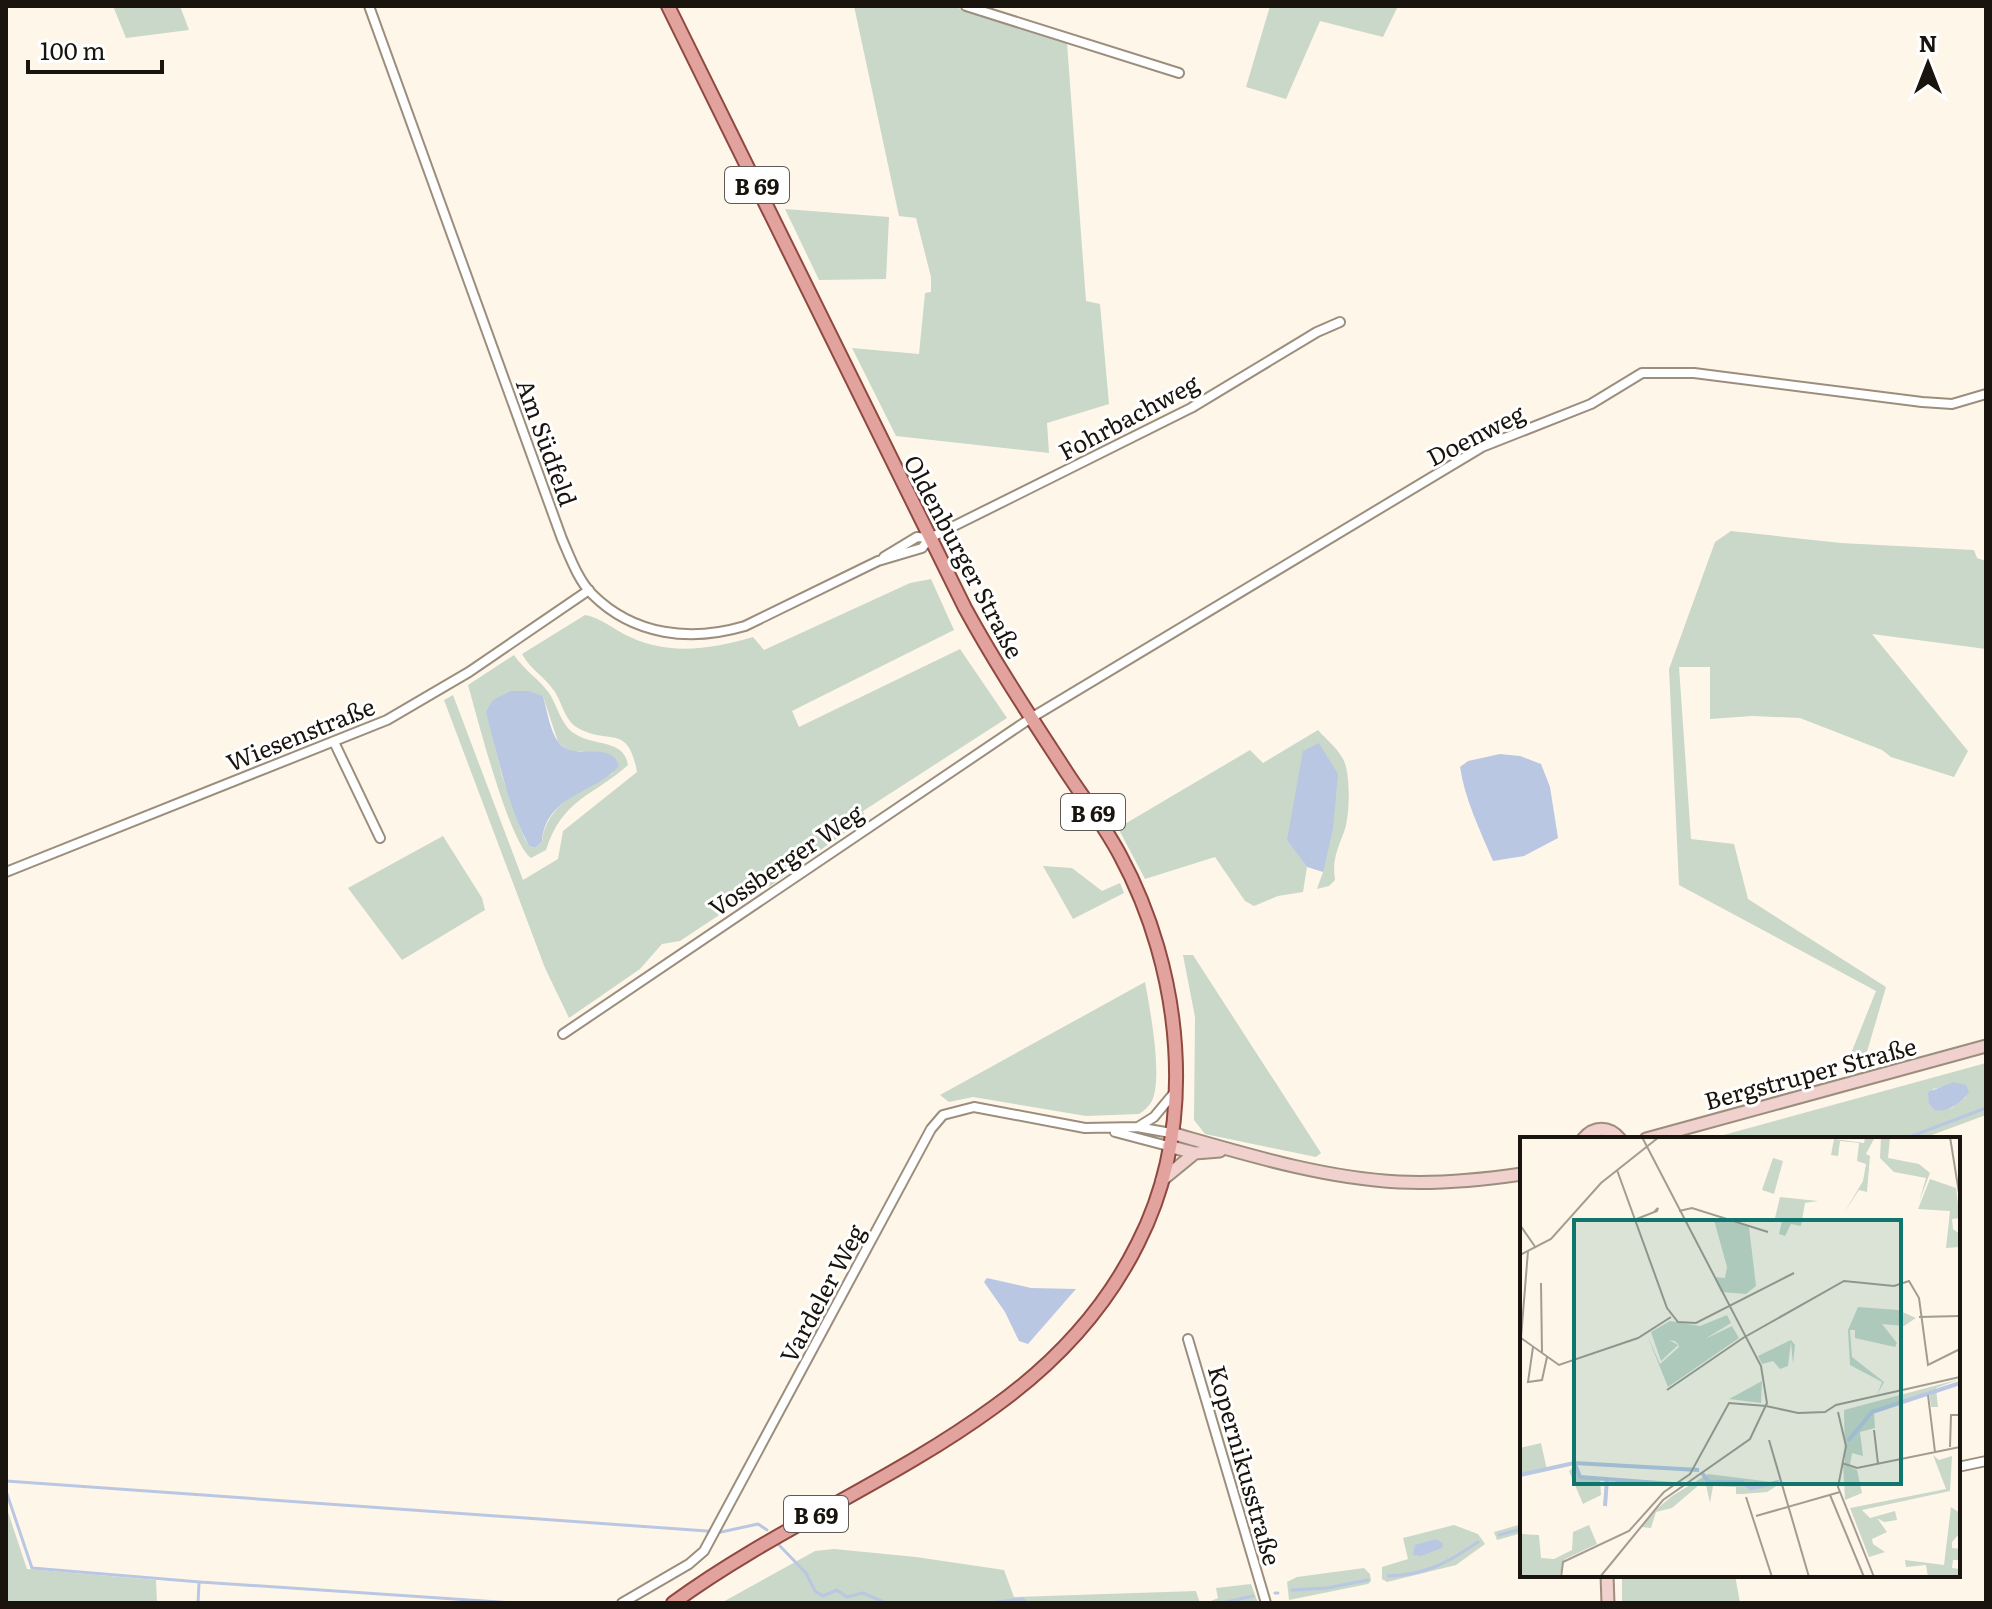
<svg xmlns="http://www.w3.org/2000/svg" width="1992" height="1609" viewBox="0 0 1992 1609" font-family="Literata,serif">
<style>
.green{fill:#c9d8c9;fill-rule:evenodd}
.water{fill:#b9c7e3}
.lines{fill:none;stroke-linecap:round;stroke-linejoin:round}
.stream{stroke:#b9c7e3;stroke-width:3}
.minor-casing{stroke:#9c8e7d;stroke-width:12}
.secondary-casing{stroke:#9c8e7d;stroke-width:15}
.primary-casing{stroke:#8f4941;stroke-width:16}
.minor{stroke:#fff;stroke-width:8}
.secondary{stroke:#f1d1ce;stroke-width:11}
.primary{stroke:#e2a39e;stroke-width:12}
.labels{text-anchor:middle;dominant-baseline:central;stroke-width:6;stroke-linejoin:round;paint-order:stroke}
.shield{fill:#fff;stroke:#5e5a56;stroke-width:2}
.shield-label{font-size:22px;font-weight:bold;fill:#19140e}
.street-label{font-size:24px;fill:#19140e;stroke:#fff}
.inset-river{fill:none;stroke:#b9c7e3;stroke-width:4}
.inset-road{fill:none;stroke:#a39c92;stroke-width:2}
.view{fill:#0f766e;fill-opacity:0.15;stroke:#0f766e;stroke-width:4}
.inset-edge{fill:none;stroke:#19140e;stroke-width:4}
</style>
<rect width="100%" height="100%" fill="#fff6ea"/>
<path class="green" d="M113,6H180L189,30L126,38Z
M854,6H952L1067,43L1086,301L1100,304L1109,404L1047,423L1049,453L896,436L852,348L919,354L925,293L931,292V277L916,218L899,216Z
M1270,6H1398L1383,37L1320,21L1286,99L1246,87Z
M785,209L889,217L886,279L819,280Z
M1731,531L1841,543L1974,550L1977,558L1986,561V649L1872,634L1968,751L1954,777L1891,757L1882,750L1800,718L1752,716L1710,719V667H1679L1691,839L1734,844L1748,899L1886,987L1864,1062L1846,1066L1876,991L1679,885L1669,669L1715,542Z
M931,579L954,630L792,711L799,727L960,649L1007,718L863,811L865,818L769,887L766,884L680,941L662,944L640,969L569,1018L545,968L444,700L453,695L523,880L558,859L563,831L637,772C628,722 609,746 578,728C565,721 562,703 555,692C545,677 530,669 522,654L585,615C602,618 614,630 630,637C672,656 710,649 753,637L764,650L910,583Z
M514,655C524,670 539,679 549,693C558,706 561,727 577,735C594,746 624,739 628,765C592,797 563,798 546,850L531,858C509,843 477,716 468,685ZM543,696L558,742L568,751H582L613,773C584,788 545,805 542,842L535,848L529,846L524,837L502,776L495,746Z
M1318,730C1326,739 1337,748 1343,759C1351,773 1350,817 1344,832C1337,850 1332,861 1335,880L1329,886L1317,889L1323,872L1287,839L1307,867L1303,892L1278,896L1254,906L1245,901L1215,857L1145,879L1118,828L1250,750L1263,763Z
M443,836L482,898L485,910L402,960L348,888Z
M1043,866L1072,868L1102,891L1120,883L1124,893L1073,919Z
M1183,955H1193L1321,1153L1316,1157L1205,1134L1194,1120L1195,1017Z
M1145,982C1150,1009 1163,1077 1152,1101C1149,1106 1144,1111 1139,1114L1086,1116L973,1097L949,1102L940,1095Z
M1986,1063V1115L1921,1139H1709ZM1951,1085L1966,1097L1952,1108L1934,1110L1929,1104L1933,1089Z
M6,1506L27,1569L156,1580L157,1603H6Z
M1522,1524V1533L1497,1540L1494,1532Z
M1454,1525L1478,1534L1485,1544L1456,1565L1387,1582L1382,1579V1567L1408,1559L1403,1538Z
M834,1549L916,1557L1004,1570L1014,1597L1196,1591L1200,1603H721L815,1551Z
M1364,1568L1370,1574L1371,1581L1368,1584L1289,1600L1287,1582L1297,1577Z
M1622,1575H1735L1740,1603H1622Z
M1251,1584L1258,1603H1206L1218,1598L1216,1588Z"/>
<path class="water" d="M511,691H528L543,696C547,710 550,732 559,743C574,762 611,739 619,766C596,793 545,795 542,842L535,848L529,846C507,804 498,757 486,712L493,700Z
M1319,743L1338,774L1333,829L1323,872L1307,867L1287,840L1303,751Z
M1500,754L1520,756L1541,764L1550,787L1558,838L1524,856L1493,861C1480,830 1465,800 1460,767L1468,761Z
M1954,1082L1966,1085L1969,1092C1962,1103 1947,1113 1934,1110L1929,1104L1928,1092Z
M987,1278L1031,1288L1076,1289L1028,1344L1019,1341L1005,1312L984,1282Z
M1436,1539L1443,1543L1442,1548L1421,1556L1413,1555L1415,1545Z"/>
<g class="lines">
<path class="stream" d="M1904,1139L1986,1108
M6,1481L721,1532L758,1524L767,1530
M6,1491L32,1568L200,1582L515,1603
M1499,1535L1522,1529
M779,1545L806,1573L815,1591L823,1596L837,1590L847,1597L863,1593L886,1603
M1388,1576C1426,1575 1447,1563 1478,1542
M1292,1590L1327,1588L1368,1580
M1275,1593H1278
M198,1603L199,1583
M988,1603L1023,1599L1026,1603
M1222,1603L1253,1596"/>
<defs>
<path id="minor" d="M369,6L562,539C570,557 578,580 592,594C634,636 691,642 745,626L878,561L922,548L930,538L1191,408L1317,332L1340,322
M966,6L1179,73
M884,557L917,537L930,538
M334,742L380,838
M6,872L387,720L469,672L589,590
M563,1034L1031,718L1482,447L1591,404L1642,373H1694L1922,402L1952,404L1986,394
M1138,1127L1154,1117L1174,1093
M1115,1132L1168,1146
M1188,1339L1266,1603
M1958,1467L1986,1461
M622,1603L689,1564L704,1551L931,1129L943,1115L974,1107L1085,1128L1137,1127L1171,1133"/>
<path id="secondary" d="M1171,1133C1245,1154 1322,1178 1399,1182C1440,1184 1481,1180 1522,1174
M1583,1139C1594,1126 1609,1126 1620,1139
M1646,1139L1986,1046
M1168,1146L1195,1153L1220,1151
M1162,1180L1195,1153
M1607,1575L1608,1603"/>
<path id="primary" d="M668,6L965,608C996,665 1032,719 1067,773C1085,800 1105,827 1120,855C1182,970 1199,1123 1138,1243C1105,1310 1054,1364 994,1407C893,1481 774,1529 673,1603"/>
</defs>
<use href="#minor" class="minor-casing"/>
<use href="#secondary" class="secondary-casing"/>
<use href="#primary" class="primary-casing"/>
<use href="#minor" class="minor"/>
<use href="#secondary" class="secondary"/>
<use href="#primary" class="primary"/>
</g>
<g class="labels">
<g class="shield">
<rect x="725" y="167" width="64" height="36" rx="6"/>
<rect x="1061" y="794" width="64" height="36" rx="6"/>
<rect x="784" y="1496" width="64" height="36" rx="6"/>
</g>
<g class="shield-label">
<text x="757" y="185">B 69</text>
<text x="1093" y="812">B 69</text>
<text x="816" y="1514">B 69</text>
</g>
<g class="street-label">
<text transform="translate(1128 416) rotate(-28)">Fohrbachweg</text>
<text transform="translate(1475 434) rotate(-27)">Doenweg</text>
<text transform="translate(548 442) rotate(70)">Am Südfeld</text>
<text transform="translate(965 556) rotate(62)">Oldenburger Straße</text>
<text transform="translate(300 733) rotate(-22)">Wiesenstraße</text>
<text transform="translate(785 859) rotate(-34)">Vossberger Weg</text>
<text transform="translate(1810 1072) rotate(-15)">Bergstruper Straße</text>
<text transform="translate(821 1293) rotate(-62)">Vardeler Weg</text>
<text transform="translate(1246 1465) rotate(74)">Kopernikusstraße</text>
</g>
</g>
<g transform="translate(1520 1137)">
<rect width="440" height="440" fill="#fff6ea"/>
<path d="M345,0H355L346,17L350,19L347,55L339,53L324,76L343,44L346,27L337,24L339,6L320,4L318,19L311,18L314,2L344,6ZM361,0H370L368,21L399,27L410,36L399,65L406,41L374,35L360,21ZM253,21L263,24L254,57L242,53ZM410,42L436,51L440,81L432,82L433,92L440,97V110L426,111L430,74L398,72ZM260,60L298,64L285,66L281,89L271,87L265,99L259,97L262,84L255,81ZM200,81L229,90L236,149L226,157L201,155L194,140L205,141L207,130L194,83ZM338,170L378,173L396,181L384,189L362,187L377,206L375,210L335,201V193H330L332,220L364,245L357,258L362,245L330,228L328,193ZM207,178L211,186L185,202L212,189L219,201L148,250L127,198L140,227L159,210L158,207L155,204L149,203L158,208L141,224L131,195L150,184L180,189ZM271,203L275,208L273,227L271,205L268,229L260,232L253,224L242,227L238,219ZM440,242L416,251L418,270H411L409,254L354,276L355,291L340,295L343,319L332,316L330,328L325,326L324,273ZM242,244L241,266L209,262ZM21,306L27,333L0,337V311ZM413,318L419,323L432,319L430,354L342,373L350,381L375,374L376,378L377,383L364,385L357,381L367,395L352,402L353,407L365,415L349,420L330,371L426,352ZM323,327L337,333L342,356L325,363ZM55,329L59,340L80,342L81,358L63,367L49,334ZM188,337L261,346L247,355L222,357H216V350L193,349L190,366L186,348H179L152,371L136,375L131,391L121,390L130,378L152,359ZM431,370L440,376V396L432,405V411L440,412V423H433L432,431L440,432V440H408L406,428L386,430L385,423L424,428ZM69,388L77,407L45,422L39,440H0V397L19,398L21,421L34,422L52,413L53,395Z" fill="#c9d8c9"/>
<path class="inset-river" d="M328,304L352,275L440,246M55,327L60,340L152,347M182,336L189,345H222L231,351L259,345M0,338L54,326L179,333M85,369L87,342"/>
<path class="inset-road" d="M430,0L440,62M97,33L147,171L158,185L176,186L274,136M159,74L172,71L248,95M114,83L137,74L138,71L134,75M0,88L16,111M8,114L1,201L39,228L118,201L151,180M0,118L31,102L81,46L139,0M21,146L22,216M399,180L440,179M13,210L8,245L22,243L27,220M147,253L223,201L324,144L374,149L389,144L399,161L408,228L440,212M408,258L415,315M246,269L278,276L305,275L316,268L440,240M318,275L326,309L318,350L354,440M354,293L358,327M249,303L289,440M430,310L431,278H440M322,326L337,331L440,310M310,358L344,440M226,360L252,440M236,379L320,355M41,440L43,425L109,394L144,355L170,337L209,266L246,269M80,440L143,363L230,302L247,266L241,229L122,0"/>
<path class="view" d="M54,83H381V347H54Z"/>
<rect width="440" height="440" class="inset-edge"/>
</g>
<rect width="1992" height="1609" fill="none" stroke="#19140e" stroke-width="16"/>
<g transform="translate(1928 64)" stroke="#ffffff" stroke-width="6" paint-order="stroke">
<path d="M0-6L14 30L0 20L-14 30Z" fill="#19140e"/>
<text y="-12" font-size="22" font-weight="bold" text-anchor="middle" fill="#19140e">N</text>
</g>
<path d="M28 60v12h134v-12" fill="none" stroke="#19140e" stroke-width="4"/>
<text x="40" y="60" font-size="24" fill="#19140e" stroke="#ffffff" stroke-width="6" paint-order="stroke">100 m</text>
</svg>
